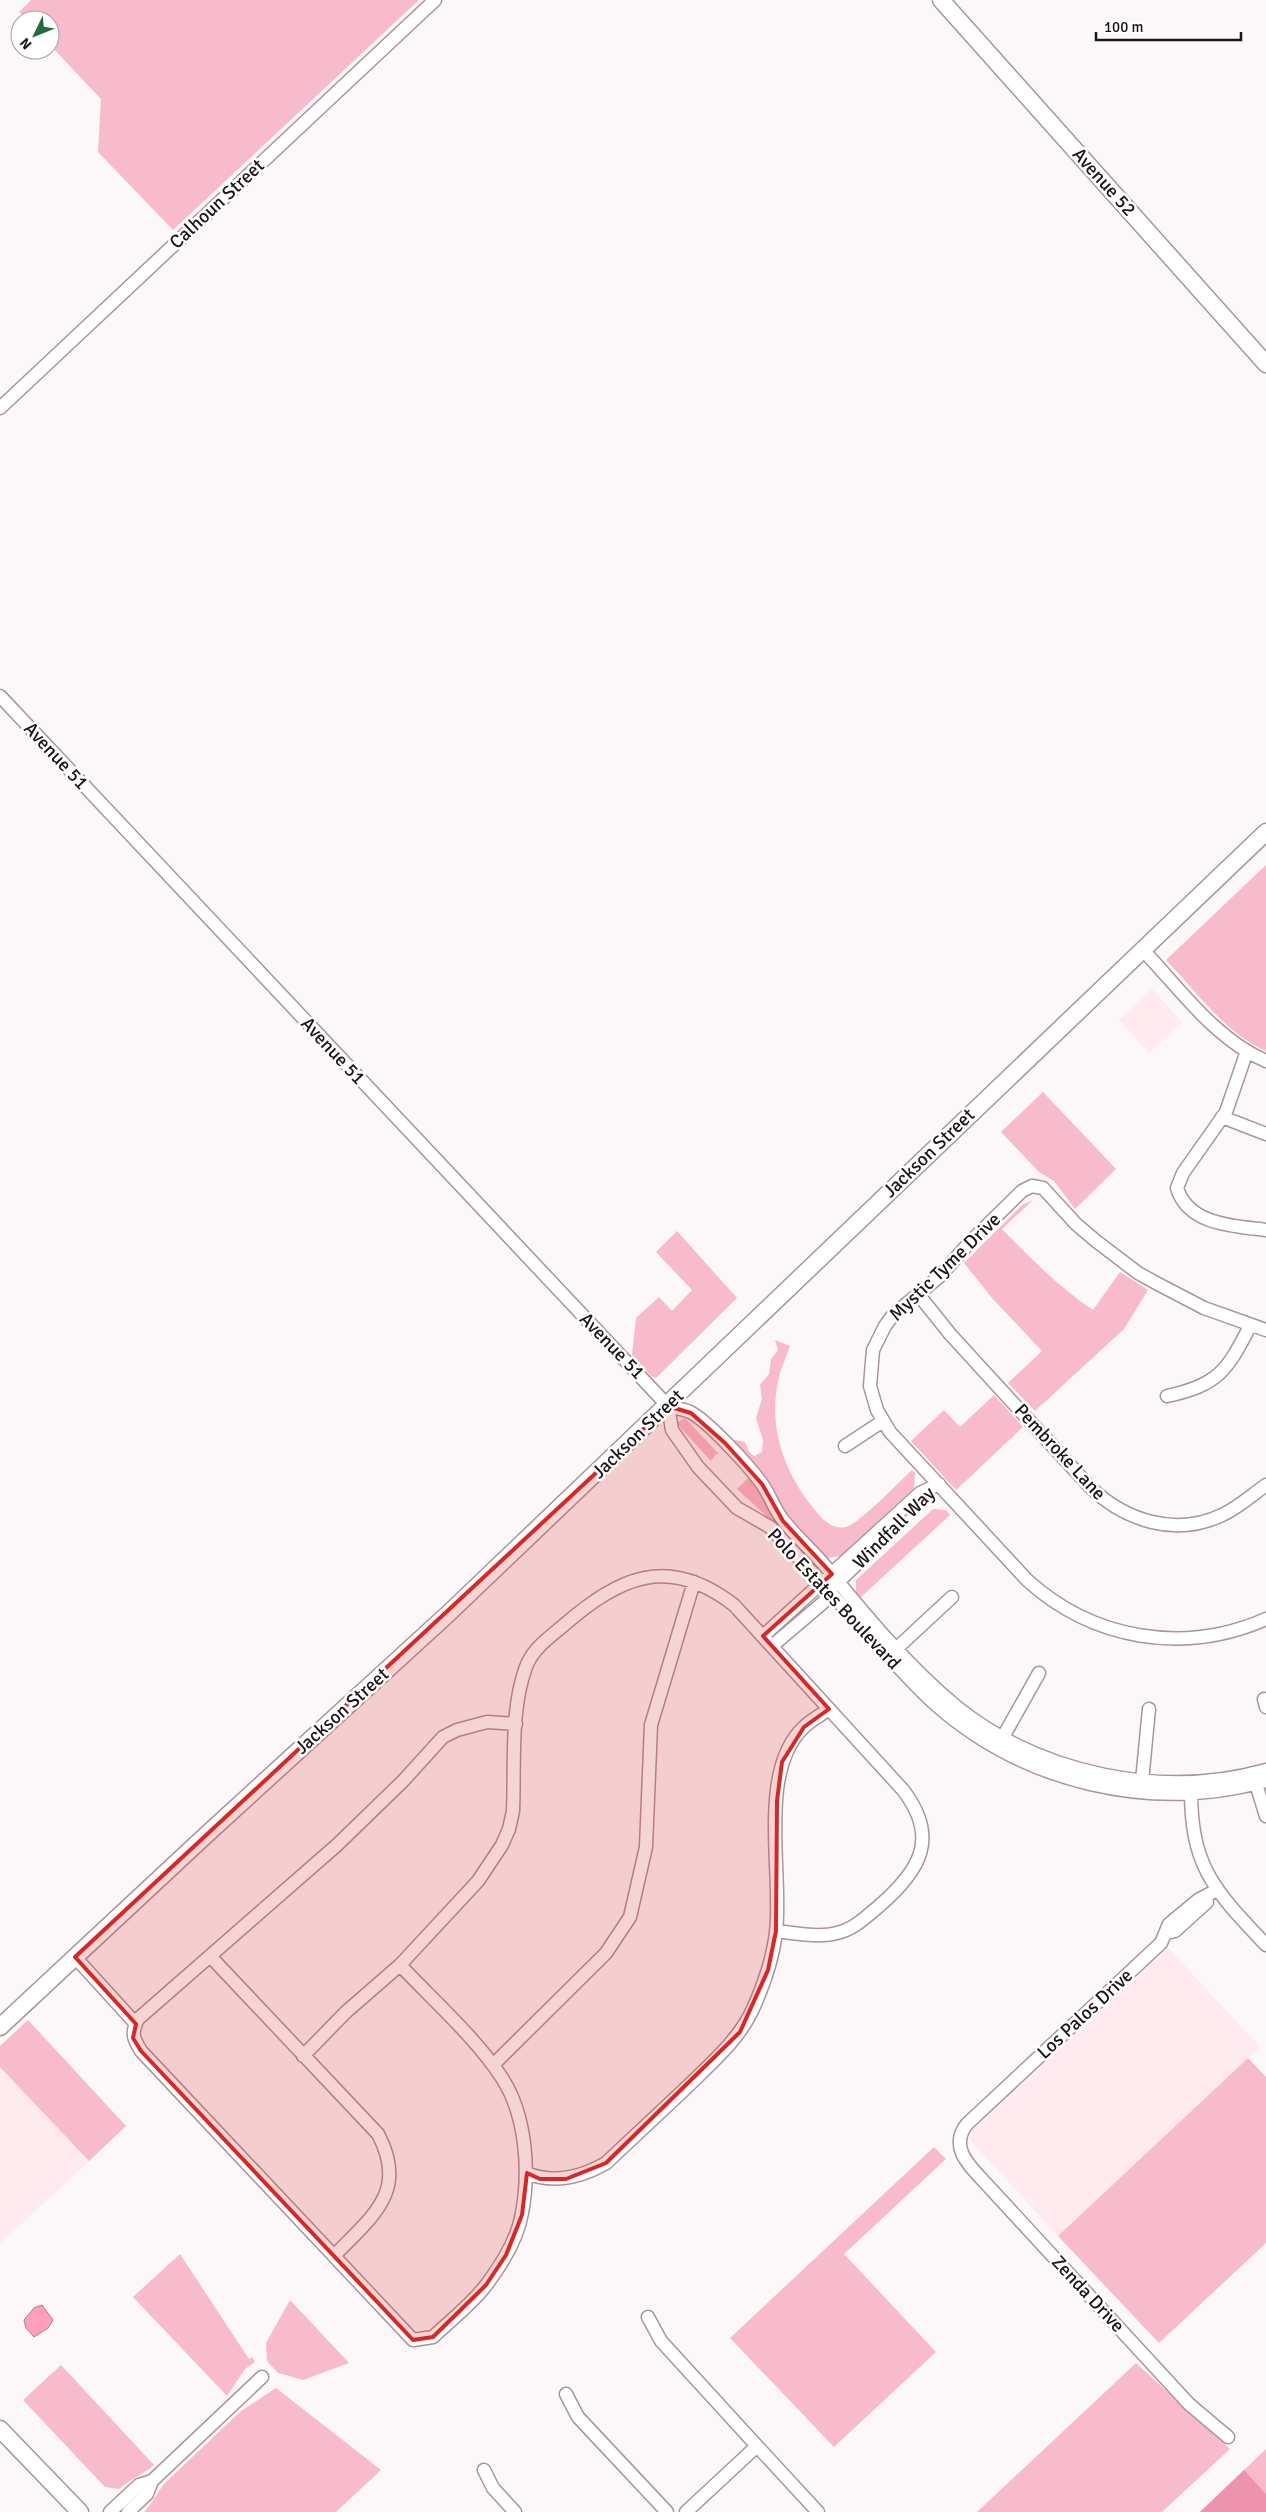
<svg xmlns="http://www.w3.org/2000/svg" width="1266" height="2512" viewBox="0 0 1266 2512" font-family="Signika,sans-serif">
<style>
.built{fill:#feeaef}
.green{fill:#f8bbcb}
.forest{fill:#ee93af}
.water{fill:#fca0bc;stroke:#b9768a}
.lines{fill:none;stroke-linecap:round;stroke-linejoin:round}
.minor-casing{stroke:#ab959a;stroke-width:15}
.major-casing{stroke:#ab959a;stroke-width:19}
.minor{stroke:#fff;stroke-width:12}
.major{stroke:#fff;stroke-width:16}
.marked{fill:#d62828;fill-opacity:0.2;stroke:#d62828;stroke-width:4;stroke-linejoin:round}
.labels{text-anchor:middle;dominant-baseline:central;stroke-width:5;stroke-linejoin:round;paint-order:stroke}
.street-label{font-size:19px;fill:#1c1417;stroke:#fff}
</style>
<rect width="100%" height="100%" fill="#fcf7f8"/>
<path class="built" d="M1152,989L1182,1022L1149,1053L1119,1020Z
M1168,1948L1260,2047L1058,2236L970,2140L971,2133Z
M0,2067L89,2161L0,2244Z"/>
<path class="green" d="M31,0H419L173,230L98,152L101,99L50,45V20H27L19,12Z
M1266,865V1051C1225,1033 1196,991 1166,960Z
M1043,1092L1116,1169L1075,1209L1054,1181L1039,1172L1001,1132Z
M1033,1200L1002,1229C1030,1258 1059,1287 1093,1310L1120,1272L1148,1290L1124,1329L1035,1411L1008,1383L1042,1351L992,1298L964,1263L1022,1205Z
M677,1231L737,1298L656,1378L651,1376L632,1355L636,1318L659,1297L672,1311L692,1290L656,1252Z
M775,1340L790,1346C786,1358 780,1370 778,1382C768,1429 785,1473 814,1509C822,1519 832,1530 846,1527C860,1523 899,1482 912,1470L915,1473L914,1488L840,1556L826,1558L790,1520L766,1480L733,1441L735,1440L745,1442L749,1452L754,1456L762,1452L763,1440L756,1418L762,1399L760,1385L769,1374L771,1359L778,1350Z
M994,1395L1023,1427L956,1490L911,1441L944,1410L960,1427Z
M685,1418L719,1454H716L711,1461L678,1425V1422Z
M749,1477L797,1544L737,1489Z
M933,1509L946,1510L950,1515L860,1598L856,1593V1580Z
M28,2020L126,2126L89,2161L0,2067V2046Z
M1248,2058L1266,2077V2243L1159,2343L1058,2236Z
M934,2147L946,2159L844,2254L936,2352L834,2447L730,2338Z
M180,2254L249,2359L252,2357L255,2362L245,2369L227,2396L133,2297Z
M290,2300L349,2363L303,2380L278,2373L267,2361L266,2343Z
M1136,2363L1230,2449L1162,2512H977Z
M61,2365L154,2465C143,2475 130,2479 119,2489L105,2487L23,2400Z
M276,2388L381,2470L336,2512H144C154,2502 158,2489 168,2480L241,2411Z
M1266,2449V2512H1200Z"/>
<path class="forest" d="M1244,2470L1266,2494V2512H1200Z"/>
<path class="water" d="M42,2305L53,2320L48,2328L34,2337L26,2328L24,2320L34,2308Z"/>
<g class="lines">
<defs>
<path id="minor" d="M0,408L435,0
M0,696L668,1406
M1143,950C1180,989 1216,1040 1266,1061
M1247,1051L1226,1112L1183,1173L1177,1188C1188,1225 1234,1226 1266,1230
M1222,1117L1266,1134
M918,1294L950,1334L1091,1488C1126,1521 1176,1537 1222,1515C1238,1508 1252,1495 1266,1485
M1266,1330L1204,1308L1158,1284L1138,1273L1096,1241L1076,1224L1043,1188L1032,1186L1022,1191L970,1242L940,1276L893,1315L885,1326L873,1350L870,1386L877,1410L890,1432L1027,1580C1093,1640 1184,1655 1266,1619
M1167,1396C1218,1385 1227,1371 1250,1326
M668,1406L672,1430L698,1467L737,1508L770,1527C807,1566 843,1607 880,1647C898,1666 915,1686 935,1704C1024,1783 1151,1813 1266,1781
M668,1406C675,1408 683,1409 690,1412C708,1421 750,1467 762,1484C770,1495 774,1509 783,1520C796,1537 813,1551 826,1567C866,1616 909,1668 958,1708C1043,1775 1162,1799 1266,1770
M845,1446L883,1421
M763,1636L920,1493L939,1484
M772,1646L825,1601L829,1591L894,1528
M897,1648L952,1597
M1264,1699L1266,1707
M1003,1737L1039,1673
M1142,1781L1149,1709
M1256,1784L1266,1816
M1191,1785C1190,1866 1213,1889 1266,1945
M1217,1890L1198,1900L1169,1924L1161,1943L967,2124C947,2149 973,2169 990,2188L1189,2404L1228,2437
M1166,1933L1175,1931L1207,1902
M210,1956L378,2134C409,2192 371,2217 334,2256
M75,1957L136,2024
M400,1965C433,2000 476,2038 502,2078C526,2115 530,2170 522,2213C518,2237 502,2264 487,2284C473,2303 451,2320 433,2337L413,2340L141,2051C133,2038 131,2033 138,2019L337,1845L403,1781L443,1737L457,1730L487,1722L516,1724
M303,2056L346,2012L400,1965L478,1881L502,1845L509,1829L513,1811C515,1767 510,1709 526,1667C532,1649 550,1637 564,1625C620,1577 668,1554 734,1605L903,1790C940,1838 920,1871 878,1907C866,1917 854,1929 837,1933C819,1938 795,1933 776,1931
M493,2065L606,1953L630,1917L646,1847L651,1725L694,1582
M526,2173C554,2184 580,2178 606,2163C633,2138 659,2113 686,2088C710,2064 737,2042 752,2011C763,1987 773,1958 776,1932C783,1873 757,1771 804,1727C811,1720 821,1715 829,1709
M648,2317L661,2341L757,2446
M566,2394L578,2417L667,2512
M484,2470L493,2488L515,2512
M110,2512L139,2485L152,2481
M128,2512L147,2494L152,2481L262,2377
M686,2512L757,2446L818,2512"/>
<path id="major" d="M941,0L1266,364
M0,2027L205,1836L449,1613L1266,832
M0,2429L80,2512"/>
</defs>
<use href="#minor" class="minor-casing"/>
<use href="#major" class="major-casing"/>
<use href="#minor" class="minor"/>
<use href="#major" class="major"/>
</g>
<path class="marked" d="M668,1406L691,1413L725,1443L762,1484L783,1521L832,1574L763,1636L829,1709L804,1727L782,1762L777,1801L776,1931L768,1970L740,2032L606,2163L566,2179H540L527,2173L522,2215L506,2255L486,2285L433,2337L413,2340L141,2051L133,2038L136,2024L75,1957Z"/>
<g class="labels">
<g class="street-label">
<text transform="translate(1104 182) rotate(48)">Avenue 52</text>
<text transform="translate(217 204) rotate(-43)">Calhoun Street</text>
<text transform="translate(56 756) rotate(47)">Avenue 51</text>
<text transform="translate(333 1051) rotate(47)">Avenue 51</text>
<text transform="translate(929 1153) rotate(-44)">Jackson Street</text>
<text transform="translate(945 1267) rotate(-44)">Mystic Tyme Drive</text>
<text transform="translate(612 1346) rotate(46)">Avenue 51</text>
<text transform="translate(638 1434) rotate(-44)">Jackson Street</text>
<text transform="translate(1060 1452) rotate(47)">Pembroke Lane</text>
<text transform="translate(894 1528) rotate(-45)">Windfall Way</text>
<text transform="translate(834 1599) rotate(47)">Polo Estates Boulevard</text>
<text transform="translate(342 1711) rotate(-42)">Jackson Street</text>
<text transform="translate(1085 2014) rotate(-43)">Los Palos Drive</text>
<text transform="translate(1088 2294) rotate(47)">Zenda Drive</text>
</g>
</g>
<g transform="translate(35 35) rotate(227)"><circle r="24" fill="#ffffff" stroke="#a4a1a2"/>
<path d="M0-4L9 19L0 12L-9 19Z" fill="#226c3a"/>
<text y="-8" font-size="14" font-weight="bold" text-anchor="middle" fill="#1c1417">N</text>
</g>
<path d="M1096 32v8h145v-8" fill="none" stroke="#1c1417" stroke-width="2.5"/>
<text x="1104" y="32" font-size="15" fill="#1c1417" stroke="#ffffff" stroke-width="4" paint-order="stroke">100 m</text>
</svg>
